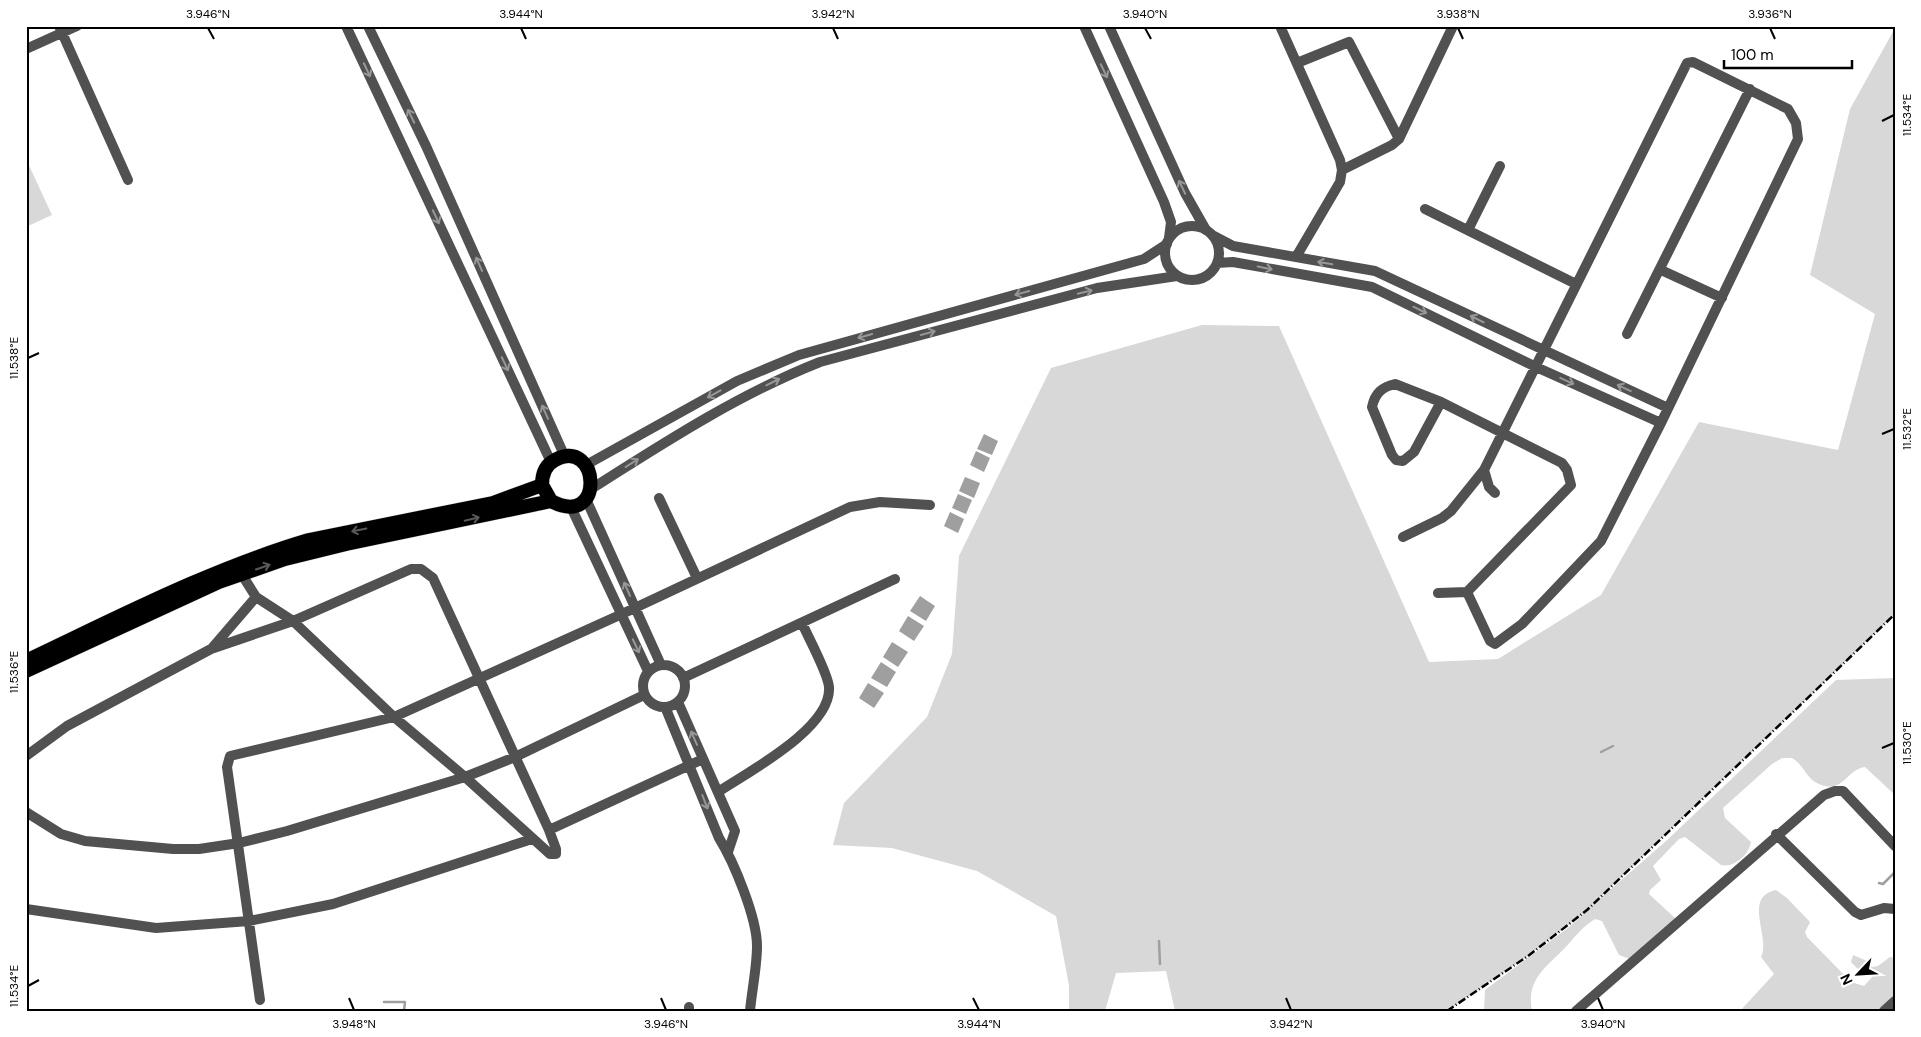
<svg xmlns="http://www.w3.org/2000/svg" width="1921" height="1037" viewBox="0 0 1921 1037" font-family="'DM Sans',sans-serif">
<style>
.green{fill:#d8d8d8}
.water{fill:#9f9f9f}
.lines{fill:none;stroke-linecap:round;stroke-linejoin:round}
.stream{stroke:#9f9f9f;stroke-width:2.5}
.trunk-casing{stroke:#dbdbdb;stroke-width:15}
.minor{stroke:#515151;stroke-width:10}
.tertiary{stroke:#515151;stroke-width:10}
.trunk{stroke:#000;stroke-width:14}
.rail{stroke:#000;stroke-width:2.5;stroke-dasharray:8 2.5 1 2.5;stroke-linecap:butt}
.oneway{stroke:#979797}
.oneway2{stroke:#595959}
.ticks{fill:none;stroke:#000;stroke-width:2}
.neatline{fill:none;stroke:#000;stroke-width:2}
.ticks-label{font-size:12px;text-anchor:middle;fill:#000}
</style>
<rect width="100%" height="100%" fill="#fff"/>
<path class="green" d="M1895,28V614L1587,910L1665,842L1836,680L1895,678V795L1865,767C1845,770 1843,796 1817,783C1807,779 1803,764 1792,758H1782L1772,764L1723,808L1725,818L1751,842C1749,855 1734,868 1721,865L1685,837L1679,839L1653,866L1661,880L1650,890L1649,894L1675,918L1677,924L1632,960L1619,955L1602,921L1595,919C1582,927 1574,938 1564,949C1545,968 1526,980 1532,1011H1484L1485,990L1569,927L1587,911L1528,956L1447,1011H1175L1166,971L1116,973L1105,1011H1069V986L1056,916L977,871L892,848L833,845L844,803L927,717L952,654L959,556L1051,368L1202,325L1279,326L1429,662L1498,659L1601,595L1699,422L1838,450L1875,314L1810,275L1850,109Z
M26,159L52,215L26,227Z
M1776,890L1787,898L1810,922L1805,932L1807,937L1851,982L1864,986L1873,976L1870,973L1863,974L1851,962L1853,955L1867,961L1872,967L1878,966L1890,957L1895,958V1011H1740L1774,974L1761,957C1771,937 1742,897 1776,890Z"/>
<path class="water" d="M984,434L998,441L992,455L977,449Z
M976,451L990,458L984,472L970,465Z
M965,477L980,483L974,498L959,491Z
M958,494L972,500L966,514L952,508Z
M950,512L964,519L958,533L944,526Z
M920,596L935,606L926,621L910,611Z
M908,616L924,626L914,641L899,631Z
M892,642L908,652L898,667L883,657Z
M881,662L896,672L887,687L871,678Z
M868,683L884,693L874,708L859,698Z"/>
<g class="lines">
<path class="stream" d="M1601,752L1613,746
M1879,883L1883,884L1895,872
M1159,941L1160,964
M384,1002H405L404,1011"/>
<defs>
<path id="trunk" d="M26,661C119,617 211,569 309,540L493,503L542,485
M26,671L219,582L285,559L346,544L551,501C606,530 600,436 555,460C545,465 542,475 542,485L551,501"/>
</defs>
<use href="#trunk" class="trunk-casing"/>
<path class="minor" d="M59,26L128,180
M346,26L551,462
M368,26L426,146L565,457
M1280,26L1340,160L1342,170L1340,182L1296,257
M26,49L77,26
M1297,63L1349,42L1399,139
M1342,170L1392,145L1399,139L1453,26
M1425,209L1576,284
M1165 253a27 27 0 1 1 54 0a27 27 0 1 1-54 0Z
M1468,230L1500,166
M1212,235L1233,246L1375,271L1668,408
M1217,263L1233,262L1372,287L1536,367L1661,423
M1661,270L1722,298
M1627,334L1750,89
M1484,470L1489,487L1495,493
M659,498L697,578
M586,499L661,665
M571,507L648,671
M1403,537L1442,518L1451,511L1484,470L1687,63L1693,62L1788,109L1796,123L1798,139L1661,423L1601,541L1522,624L1495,644L1490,641L1467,592
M1438,593L1467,592L1571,485L1567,470L1562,463L1441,402L1395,384C1382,387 1375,393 1372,407L1392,455L1396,460L1403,461L1414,452L1441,402
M213,647L256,597
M643 686a21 21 0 1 1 42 0a21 21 0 1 1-42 0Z
M683,678L895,579
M678,702L735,831L728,852
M666,709L719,838C734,862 757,918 757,946C757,967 752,989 750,1011
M26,756L67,726L211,649L293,621L411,569H421L433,578L549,830L556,849V854H550L465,777L394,717L293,621L256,597L239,570
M718,792C748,772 832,728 829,687C828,673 808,637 802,623
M26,812L61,834L85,841L173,849H199L239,843L287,831L465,777L515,757L644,695
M549,830L703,759
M1776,834L1855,912L1861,915L1884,908L1895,909
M26,909L156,928L249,921L333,904L532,839
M260,1000L227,767L230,756L394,717L622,614L850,507L880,502L930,505
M689,1007V1011
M1576,1011L1824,795L1835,791H1843L1895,846
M1884,1011L1895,1001"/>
<path class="tertiary" d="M1084,26L1164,202L1171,222L1169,238
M1109,26L1185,193L1206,230
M586,465L737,381L799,355L1144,259L1167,244
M591,489C665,442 739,394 820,362L1097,288L1177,276"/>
<use href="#trunk" class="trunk"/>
<path class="rail" d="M1447,1011L1528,956L1587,910L1895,614"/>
</g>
<defs><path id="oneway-shaft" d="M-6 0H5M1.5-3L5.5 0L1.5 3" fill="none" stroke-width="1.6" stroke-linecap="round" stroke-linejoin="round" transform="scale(1.25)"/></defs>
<g class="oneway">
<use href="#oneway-shaft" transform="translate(367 70) rotate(65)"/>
<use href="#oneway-shaft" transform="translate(1104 71) rotate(65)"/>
<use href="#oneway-shaft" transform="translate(411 116) rotate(-116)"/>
<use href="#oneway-shaft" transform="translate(1182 187) rotate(-115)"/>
<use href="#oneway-shaft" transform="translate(436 217) rotate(65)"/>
<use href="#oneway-shaft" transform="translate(1325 263) rotate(-170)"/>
<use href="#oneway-shaft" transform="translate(479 264) rotate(-114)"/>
<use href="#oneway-shaft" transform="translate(1265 268) rotate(11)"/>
<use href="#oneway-shaft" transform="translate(1085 292) rotate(-14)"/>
<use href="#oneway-shaft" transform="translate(1022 293) rotate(165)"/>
<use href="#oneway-shaft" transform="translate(1420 310) rotate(26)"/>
<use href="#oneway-shaft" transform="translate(1477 319) rotate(-154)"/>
<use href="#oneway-shaft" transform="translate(928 333) rotate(-15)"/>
<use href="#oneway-shaft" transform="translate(865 336) rotate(164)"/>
<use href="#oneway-shaft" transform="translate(505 364) rotate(65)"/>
<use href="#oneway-shaft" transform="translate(1567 381) rotate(24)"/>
<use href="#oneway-shaft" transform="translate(773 382) rotate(-26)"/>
<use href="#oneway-shaft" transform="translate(1624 388) rotate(-155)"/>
<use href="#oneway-shaft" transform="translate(714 394) rotate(151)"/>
<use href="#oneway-shaft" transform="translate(545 412) rotate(-114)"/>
<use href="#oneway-shaft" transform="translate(632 463) rotate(-32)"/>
<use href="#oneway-shaft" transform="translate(627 589) rotate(-114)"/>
<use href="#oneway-shaft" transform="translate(636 646) rotate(65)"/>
<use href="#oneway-shaft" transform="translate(694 738) rotate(-114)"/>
<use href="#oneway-shaft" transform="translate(705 802) rotate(69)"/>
</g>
<g class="oneway2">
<use href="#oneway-shaft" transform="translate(472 519) rotate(-13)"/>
<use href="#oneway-shaft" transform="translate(359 530) rotate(169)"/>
<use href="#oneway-shaft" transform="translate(263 567) rotate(-19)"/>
</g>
<path class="ticks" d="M208,28L214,39M521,28L526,39M833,28L838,39M1145,28L1151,39M1458,28L1463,39M1770,28L1775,39M1882,121L1894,115M28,358L39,353M1882,434L1894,429M28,672L39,667M1882,748L1894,743M28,986L39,980M349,998L354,1010M661,998L666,1010M973,998L979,1010M1286,998L1291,1010M1598,998L1603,1010"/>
<rect width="1921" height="1037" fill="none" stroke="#ffffff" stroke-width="55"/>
<g transform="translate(1858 974) rotate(245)" stroke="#ffffff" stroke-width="4" paint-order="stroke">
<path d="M0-4L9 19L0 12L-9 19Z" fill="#000000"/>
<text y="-8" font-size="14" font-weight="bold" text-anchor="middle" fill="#000000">N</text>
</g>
<path d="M1724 60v8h128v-8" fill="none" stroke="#000000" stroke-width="2.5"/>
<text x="1731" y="60" font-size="15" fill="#000000" stroke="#ffffff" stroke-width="4" paint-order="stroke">100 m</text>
<rect x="28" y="28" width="1866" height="982" class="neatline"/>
<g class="ticks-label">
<text x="208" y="18">3.946°N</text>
<text x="521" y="18">3.944°N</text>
<text x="833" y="18">3.942°N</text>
<text x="1145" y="18">3.940°N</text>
<text x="1458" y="18">3.938°N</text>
<text x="1770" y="18">3.936°N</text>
<text transform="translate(1907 115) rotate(-90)" y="4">11.534°E</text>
<text transform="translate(14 358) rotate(-90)" y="4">11.538°E</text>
<text transform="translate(1907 429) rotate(-90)" y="4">11.532°E</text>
<text transform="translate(14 672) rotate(-90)" y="4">11.536°E</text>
<text transform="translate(1907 743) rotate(-90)" y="4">11.530°E</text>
<text transform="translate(14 986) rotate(-90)" y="4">11.534°E</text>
<text x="354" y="1028">3.948°N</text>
<text x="666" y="1028">3.946°N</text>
<text x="979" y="1028">3.944°N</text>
<text x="1291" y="1028">3.942°N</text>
<text x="1603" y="1028">3.940°N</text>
</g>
</svg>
